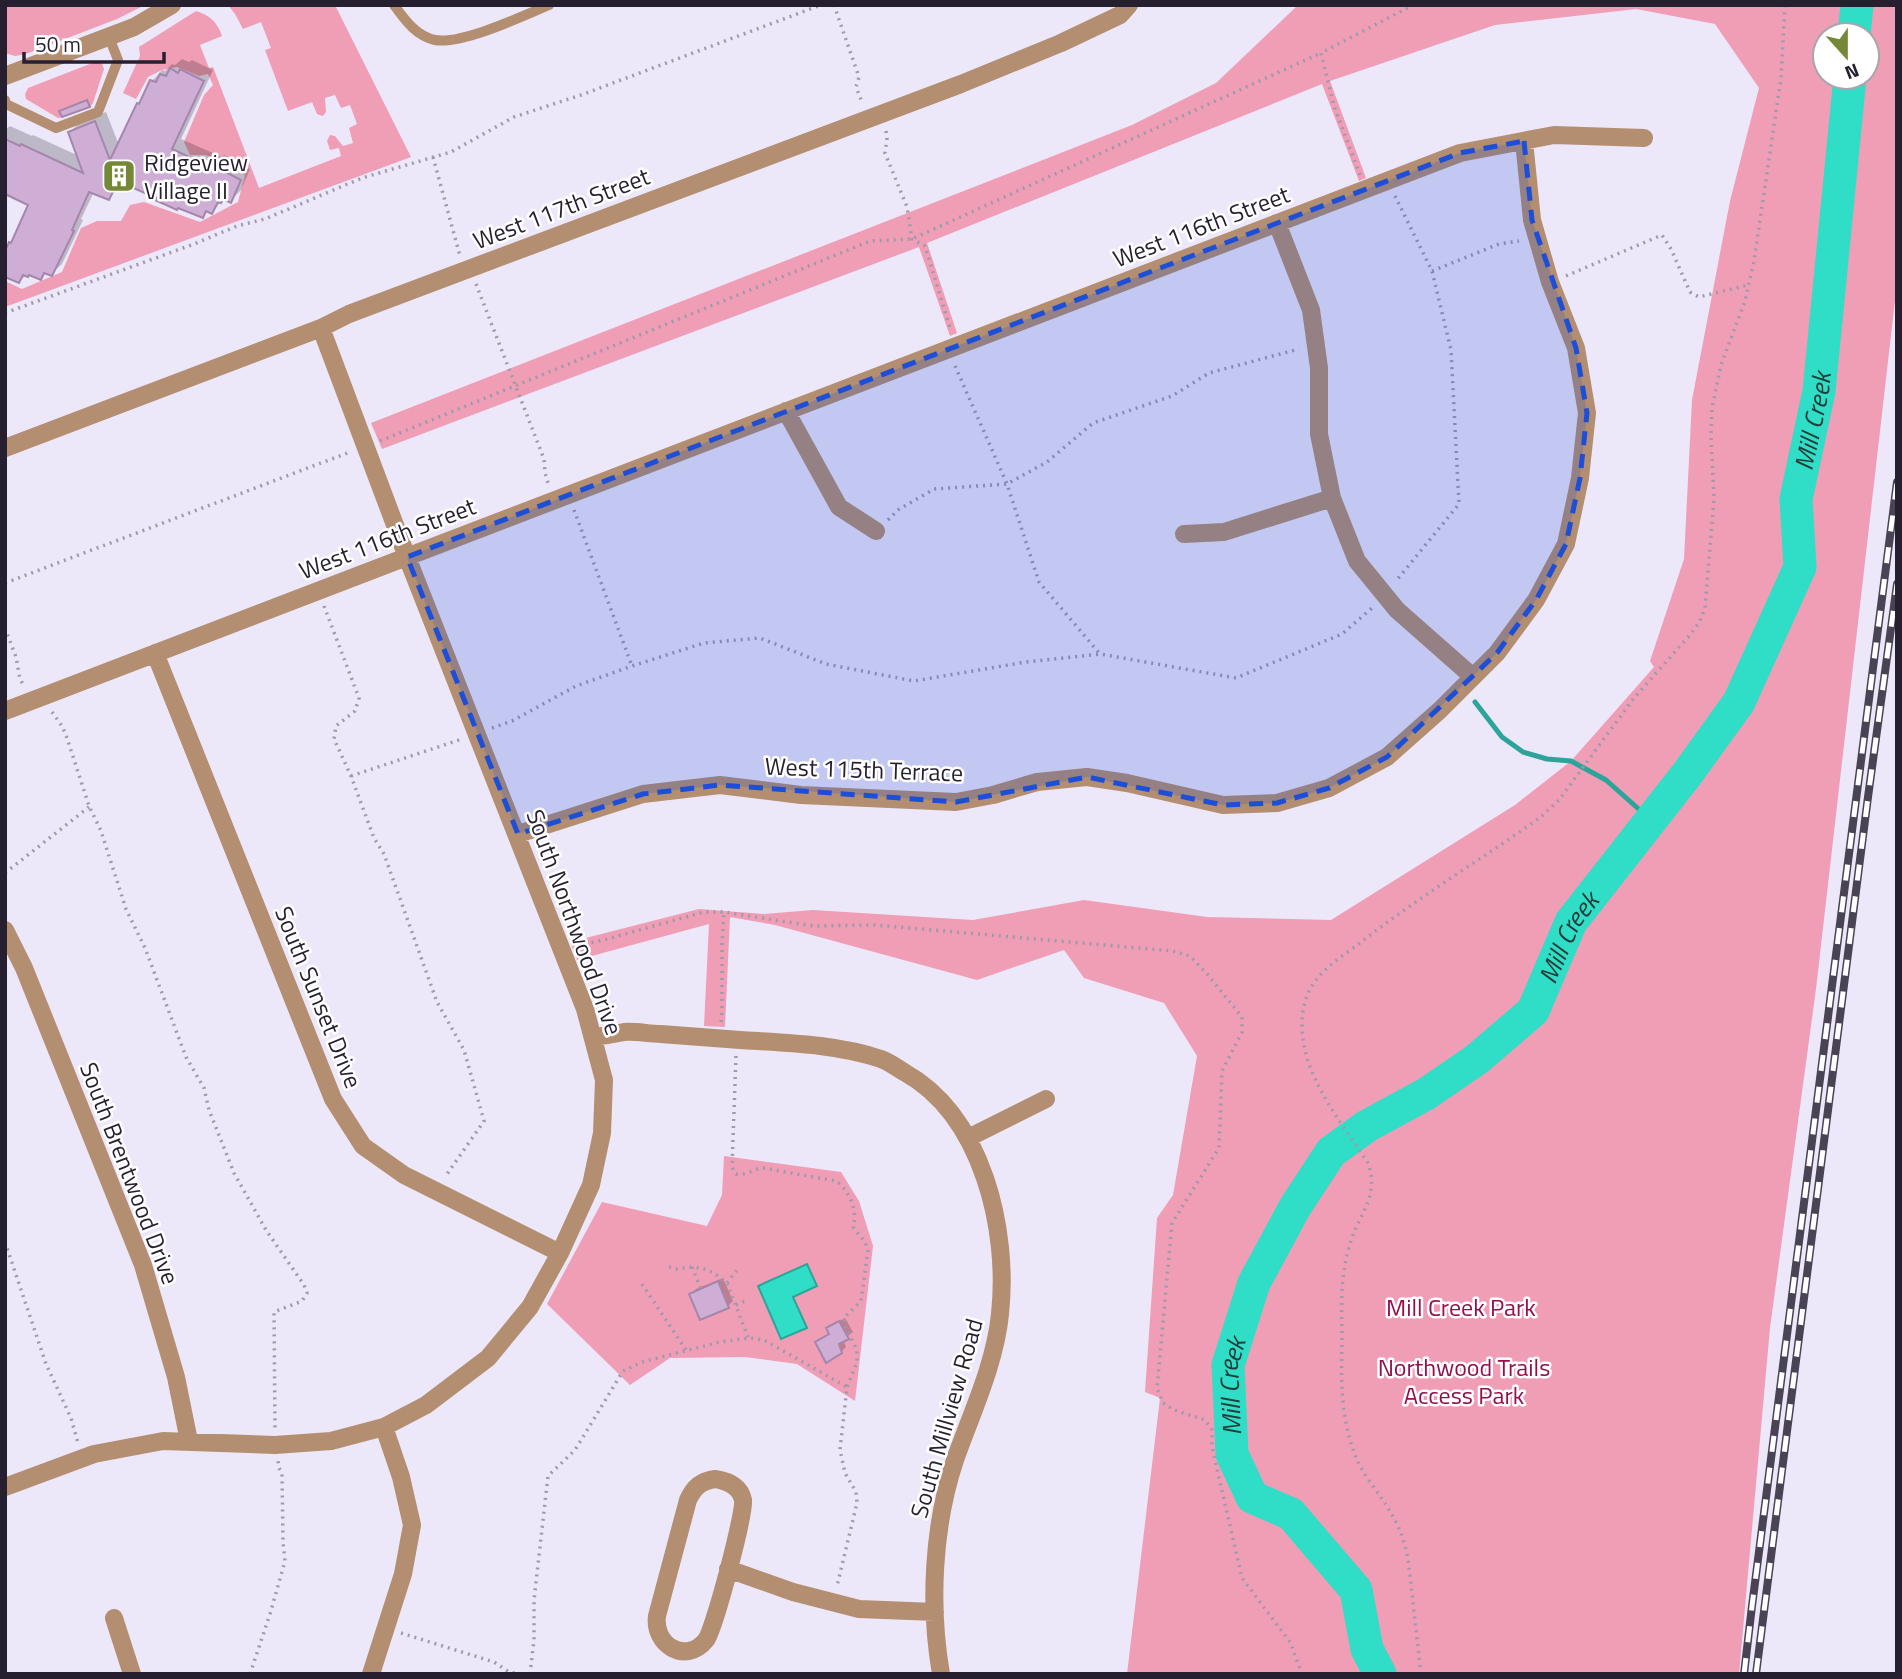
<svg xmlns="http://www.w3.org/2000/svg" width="1902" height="1679" viewBox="0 0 1902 1679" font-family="'Titillium Web',sans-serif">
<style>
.green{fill:#ef9eb5;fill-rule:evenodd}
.water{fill:#30ddc6;stroke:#2da499;stroke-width:2}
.shadow{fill:#0003}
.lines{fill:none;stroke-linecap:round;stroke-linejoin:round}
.stream{stroke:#2da499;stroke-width:5}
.river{stroke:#30ddc6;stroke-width:33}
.building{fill:#cfaed5;stroke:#a586ab;stroke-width:2}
.path{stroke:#9f99ac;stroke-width:3.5;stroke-dasharray:2 5;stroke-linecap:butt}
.lane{stroke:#b38e70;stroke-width:10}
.street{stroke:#b38e70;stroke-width:18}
.rail-casing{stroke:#494354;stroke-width:8}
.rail{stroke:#fff;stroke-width:5;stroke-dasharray:16;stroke-linecap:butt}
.marked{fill:#1d4ed8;fill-opacity:0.2;stroke:#1d4ed8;stroke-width:5;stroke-dasharray:14 9;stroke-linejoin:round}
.labels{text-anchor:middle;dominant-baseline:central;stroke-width:5;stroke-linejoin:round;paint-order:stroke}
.poi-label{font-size:24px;fill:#251f30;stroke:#fff;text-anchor:start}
.street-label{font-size:24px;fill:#251f30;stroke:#fff}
.park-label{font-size:24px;fill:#940f4c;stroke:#fff}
.water-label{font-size:26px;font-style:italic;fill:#233d38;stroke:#fff}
</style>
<rect width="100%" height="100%" fill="#ede7fa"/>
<path class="green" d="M5,5H145L117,19L26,54L15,56L5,53Z
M228,5H335L411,157L5,307V281L22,289L62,272L81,228L97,221H121L130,205L144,202L200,222L238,202L245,175L206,155H190L184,142L204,95L213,85L208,74L199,76L177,67L162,70L148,77L136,99L123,93L140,56L139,47L196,11C210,15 217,22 222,36L200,45L209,68L213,67L259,188L341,156L339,148L330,150L327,141L330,135L335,136L343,146L353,143L349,128L357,124L350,105L341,108L335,95L325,98L326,112L323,116L317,114L312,102L288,111L265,50L271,48L261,22L243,29L235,14Z
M1298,5H1897V283L1816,989L1770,1328L1739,1674H1127L1160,1398L1145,1392L1157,1218L1173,1195L1197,1056L1164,1003L1084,978L1064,950L977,980L775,925L730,917L725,1027L704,1026L709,924L577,960L570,942L699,909L764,914L813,910L973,920L1084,900L1207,917L1331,920L1515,805L1571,761L1654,667L1650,661L1684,559L1692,400L1730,201L1759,88L1715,24L1636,9L1495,25L1330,81L1366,178L1359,181L1322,84L927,243L957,333L950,336L919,247L382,449L371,423L1132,125L1216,83ZM1867,35V77H1825V35Z
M95,62L102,64L104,69L93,103L90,107L87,100L60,110L62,117L58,118L26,99L25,94L28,88Z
M724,1156L841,1172L859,1201L873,1246L855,1401L797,1364L745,1357L670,1358L630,1385L547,1304L602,1202L707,1226L722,1195Z"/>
<path class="water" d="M807,1264L817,1286L793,1297L807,1328L781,1339L758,1286Z"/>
<path class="shadow" d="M182,59L189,62L192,60L213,70L181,139L222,157L224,155L250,169L241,190L230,201L224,198L212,212L208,211L202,216L122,181L119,188L108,198L94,192L81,219L83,220L62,264L51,274L46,272L40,278L29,273L19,281L5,255L11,243L15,239L31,204L5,192V130L10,126L32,136L33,135L79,156L70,132L80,122L106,112L119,145L138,104L143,100L152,81L162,70L165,71L172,64L175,65Z
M723,1278L733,1301L728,1306L691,1294L696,1289Z
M845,1318L853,1332L843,1340L846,1347L841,1352L817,1343L831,1333L828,1329L833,1324Z"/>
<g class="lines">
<path class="stream" d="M1475,702L1502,737L1523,752L1547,759L1571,761L1606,780L1651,820"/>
<g class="river">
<path d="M1854,35L1857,5"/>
<path id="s1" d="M1380,1674L1367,1649L1356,1590L1291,1514L1252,1497L1232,1454L1228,1365L1254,1283L1295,1207L1331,1152L1367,1126L1426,1094L1477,1059L1533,1011L1571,922L1687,774L1739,702L1800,567L1796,499L1819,391L1850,77"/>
</g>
</g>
<path class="building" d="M170,68L178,73L180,69L204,81L172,149L211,167L212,165L241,180L231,203L223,199L221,203L218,202L212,214L206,211L203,218L178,208L177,210L155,200L156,198L118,181L109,200L89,192L72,230L74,231L52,276L44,273L41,280L29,275L28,277L23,275L19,283L5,277V251L9,242L11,243L28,205L5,194V139L20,146L21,144L83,173L68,132L95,121L110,160L137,103L139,104L150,80L156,82L160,74L166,76Z
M87,100L90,107L62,117L59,111Z
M718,1281L729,1308L700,1320L689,1294Z
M839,1321L849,1339L839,1344L842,1353L826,1363L815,1342L829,1334L826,1328Z"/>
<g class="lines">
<path class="path" d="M834,5L859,77L856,87L862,102
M886,131L887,138L885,153L907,207L912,239L925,246L951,331
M433,157L460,256
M1360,175L1334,106L1321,53L1413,5
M1395,196L1432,271L1451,350L1459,504L1396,581
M1432,271L1499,244L1519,241
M1566,276L1662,235L1671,249L1690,292L1699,297L1748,285
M476,284L544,459L545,473L548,483
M5,313L194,244L237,226L265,219L362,178L451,152L514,117L581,95L821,5
M955,366L1007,484L1039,582L1100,654
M380,441L870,241L912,239L1321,53
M574,510L632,666
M888,520L898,510L934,489L1007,484L1047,462L1093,423L1172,396L1209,373L1299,349
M5,583L350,452
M324,606L359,698L355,711L336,726L334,739L351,776L374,838L384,854L437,1002L464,1050L484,1121L445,1177
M5,628L16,657L20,679L24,686
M52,712L62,726L67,738L89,806L101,831L126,909L145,948L186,1057L204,1088L209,1110L234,1173L266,1230L304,1285L307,1293L302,1301L274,1312L275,1429
M492,728L512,721L576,686L632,666L704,643L760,638L826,664L914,681L1026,662L1100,654L1236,678L1342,634L1372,608
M351,776L462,739
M5,873L89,807
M578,946L607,939L704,912H724L813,926L875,925L1173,951L1190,956L1208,975L1242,1017V1032L1222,1071L1219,1148L1172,1223L1157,1388L1163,1403L1174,1410L1205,1420L1212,1430V1447L1242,1578L1290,1642L1302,1674
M721,1022L722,1012V943L724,912
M736,1056L732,1167L736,1174C745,1176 754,1169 763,1168L836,1181C850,1191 858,1211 853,1227L865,1242L868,1250L861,1301L844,1318V1324L857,1350V1362L847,1387L840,1450L845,1473L856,1492L857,1503L837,1586
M5,1242L46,1364L71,1418L78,1443
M669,1267L676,1269L692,1267L704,1269L714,1273L727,1283L748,1337
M692,1267L701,1289
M727,1283L737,1270
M642,1284L686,1350
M736,1305L747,1300
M401,1633L494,1662L509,1672L518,1674
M250,1674L270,1614L285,1561L283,1542L282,1473L279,1468L278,1461
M530,1674L534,1640V1600L548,1476L575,1450L623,1371L642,1362L720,1342L749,1338L764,1340L847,1387
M1421,1674C1418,1647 1415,1621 1412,1594C1410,1577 1409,1559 1404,1542C1396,1515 1379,1496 1364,1473C1349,1449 1343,1414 1342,1386C1341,1368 1342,1350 1342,1332C1341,1301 1341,1268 1352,1238C1362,1210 1379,1194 1368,1163C1341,1122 1302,1076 1302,1025C1302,1008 1306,993 1316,980C1329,963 1349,952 1365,939C1422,895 1483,858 1541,817L1559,800L1634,698L1689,636L1699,623L1705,608L1714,499L1711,436L1712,408L1721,365L1745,301L1754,261L1781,78L1785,5"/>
<path class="lane" d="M394,5C405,20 416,36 435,40C461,45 523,16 549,5
M5,100L6,104L56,128L98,112L118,60L109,37"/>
<path class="street" d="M5,76L134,27L172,5
M1277,223L1311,310L1319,368V434L1332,498L1357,561L1397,610L1473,677
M786,411L839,507L876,531
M5,448L321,328L349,314L961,84L1061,43L1120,15L1129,5
M1184,534L1224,532L1332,498
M155,653L333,1099L363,1146L404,1175L560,1253
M5,711L1460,153L1554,135L1644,138
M518,834L643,794L720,785L801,795L956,802L993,795L1037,782L1087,777L1127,783L1223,805L1277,803L1329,788L1387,757L1440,710L1497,653L1536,600L1566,544L1580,478L1587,413L1576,348L1550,282L1532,220L1524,141
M5,930L24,968L143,1265L176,1377L189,1441
M593,1037C603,1036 614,1034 624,1032C636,1031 649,1034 661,1034C687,1036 714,1038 740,1040C787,1043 836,1044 881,1059C889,1062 896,1067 904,1072C983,1116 1009,1230 1000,1314C995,1364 972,1412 955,1460C933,1526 929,1605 941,1674
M968,1138L1046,1099
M715,1479C728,1481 740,1486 743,1500C745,1513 714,1630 706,1640C686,1665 653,1645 657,1616L688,1500C694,1487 701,1481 715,1479Z
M5,1487L94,1454L163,1441L275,1445L331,1441L384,1427L426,1405L488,1358L530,1307L560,1253L591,1185L602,1133L604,1080L585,1009L407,557L321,328
M728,1569L793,1592L859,1609L935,1612
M114,1618L132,1674
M371,1674L403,1574L412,1525L401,1477L384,1427"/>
<defs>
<path id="rail" d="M1744,1674L1752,1606L1897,482
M1756,1674L1868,797L1897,584"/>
</defs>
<use href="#rail" class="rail-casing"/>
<use href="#rail" class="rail"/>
</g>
<path class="marked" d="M1524,141L1532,220L1576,348L1587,413L1580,478L1566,544L1536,600L1497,653L1387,757L1329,788L1277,803L1223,805L1087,777L956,802L720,785L643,794L518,834L407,557L1460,153Z"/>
<defs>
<symbol id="building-square" viewBox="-11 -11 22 22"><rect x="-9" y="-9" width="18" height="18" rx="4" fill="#758838" stroke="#fff"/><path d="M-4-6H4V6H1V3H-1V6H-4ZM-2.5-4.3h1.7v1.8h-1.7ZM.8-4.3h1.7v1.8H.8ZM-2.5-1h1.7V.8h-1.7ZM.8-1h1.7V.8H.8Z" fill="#fff"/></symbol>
</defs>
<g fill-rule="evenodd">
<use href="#building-square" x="100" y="157" width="38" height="38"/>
</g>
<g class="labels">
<g class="poi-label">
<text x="144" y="162">Ridgeview<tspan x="144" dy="28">Village II</tspan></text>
</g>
<g class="street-label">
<text transform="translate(561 208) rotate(-21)">West 117th Street</text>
<text transform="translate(1201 226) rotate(-21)">West 116th Street</text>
<text transform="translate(387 538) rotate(-21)">West 116th Street</text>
<text transform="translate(864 769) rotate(2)">West 115th Terrace</text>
<text transform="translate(575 922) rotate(70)">South Northwood Drive</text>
<text transform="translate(319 997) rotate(68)">South Sunset Drive</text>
<text transform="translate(130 1173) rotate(69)">South Brentwood Drive</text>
<text transform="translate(946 1418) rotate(-74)">South Millview Road</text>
</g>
<g class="park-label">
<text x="1461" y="1307">Mill Creek Park</text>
<text x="1464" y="1367">Northwood Trails<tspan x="1464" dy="28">Access Park</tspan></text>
</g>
<g class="water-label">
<text stroke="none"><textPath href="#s1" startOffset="1522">Mill Creek</textPath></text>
<text stroke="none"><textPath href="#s1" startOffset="934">Mill Creek</textPath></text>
<text stroke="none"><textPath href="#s1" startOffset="346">Mill Creek</textPath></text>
</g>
</g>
<rect width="1902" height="1679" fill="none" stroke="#251f30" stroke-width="14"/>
<g transform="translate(1846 56) rotate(159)"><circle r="33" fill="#ffffff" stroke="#a8a5ac" stroke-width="2"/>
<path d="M0-5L12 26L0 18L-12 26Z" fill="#758838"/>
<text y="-10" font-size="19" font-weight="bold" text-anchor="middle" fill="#251f30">N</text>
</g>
<path d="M24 52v10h140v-10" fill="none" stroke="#251f30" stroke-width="3.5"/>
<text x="35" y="52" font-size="21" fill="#251f30" stroke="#ffffff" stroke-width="5" paint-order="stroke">50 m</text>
</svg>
